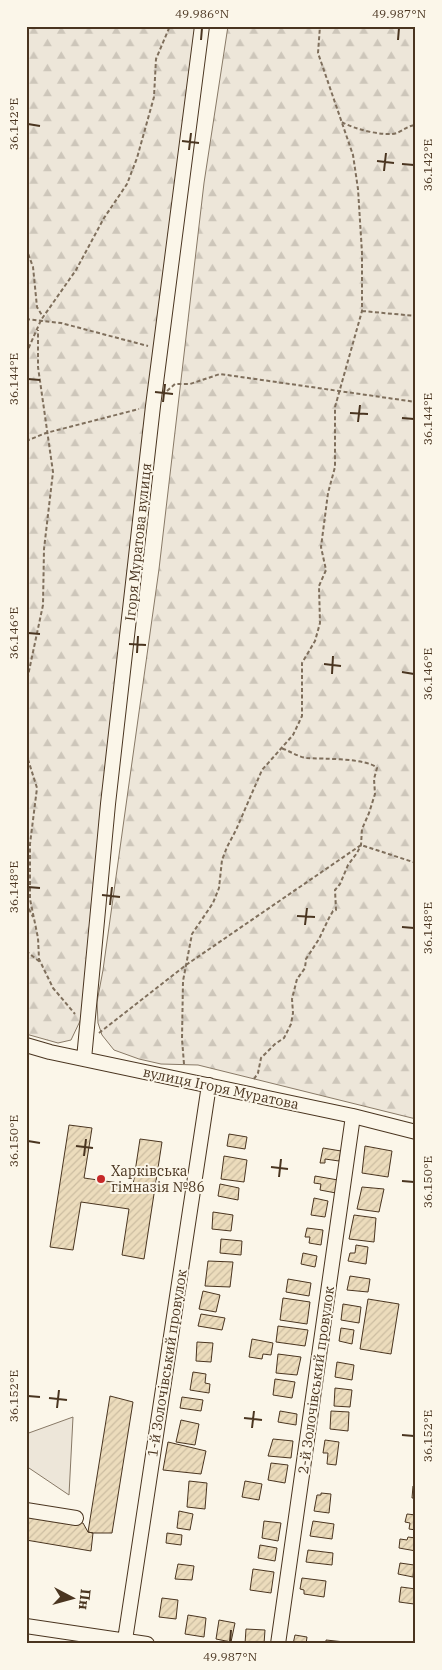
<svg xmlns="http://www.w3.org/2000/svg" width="442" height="1670" viewBox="0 0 442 1670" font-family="'IBM Plex Serif',serif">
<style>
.green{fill:#ede6d9;stroke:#887966}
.forest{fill:url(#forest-firs);stroke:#887966}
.building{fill:url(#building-hatch);stroke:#4a3520}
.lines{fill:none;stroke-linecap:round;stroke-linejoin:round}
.minor-casing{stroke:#4a3520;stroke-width:16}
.path{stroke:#7f6f5c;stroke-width:2;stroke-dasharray:4 2.5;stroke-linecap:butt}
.minor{stroke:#fbf6e9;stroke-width:14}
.ticks{fill:none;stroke:#4a3520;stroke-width:2}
.poi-dot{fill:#c62828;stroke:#fbf6e9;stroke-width:2}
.labels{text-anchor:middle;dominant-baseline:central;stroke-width:4;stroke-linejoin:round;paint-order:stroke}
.street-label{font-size:14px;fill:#4a3520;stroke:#fbf6e9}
.poi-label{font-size:14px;fill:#4a3520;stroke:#fbf6e9;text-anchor:start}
.neatline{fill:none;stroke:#4a3520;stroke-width:2}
.ticks-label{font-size:12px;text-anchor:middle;fill:#4a3520}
</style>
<defs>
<pattern id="forest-firs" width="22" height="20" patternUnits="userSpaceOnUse" patternTransform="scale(1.25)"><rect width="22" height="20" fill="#ede6d9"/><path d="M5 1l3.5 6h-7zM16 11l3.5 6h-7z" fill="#cdc6ba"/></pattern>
<pattern id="building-hatch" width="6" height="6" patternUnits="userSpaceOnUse" patternTransform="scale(1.25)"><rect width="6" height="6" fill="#ecdcbc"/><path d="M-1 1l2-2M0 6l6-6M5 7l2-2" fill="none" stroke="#ccbda1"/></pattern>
</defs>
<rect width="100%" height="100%" fill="#fbf6e9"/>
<path class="green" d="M73,1417L69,1495L26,1466V1434Z"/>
<path class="forest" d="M26,26H199L147,424L81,1019L71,1040L58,1043L26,1034Z
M228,26H416V1119L198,1065L161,1064L139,1059L114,1050L102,1035L98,1023L97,1002L103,970L159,569L204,183Z"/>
<path class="building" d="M69,1125L92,1128L84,1178L133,1185L140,1139L162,1142L144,1259L122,1255L129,1209L81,1202L73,1250L50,1247Z
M229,1134L247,1137L245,1149L227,1146Z
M365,1146L392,1151L388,1177L362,1173Z
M323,1148L341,1151L339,1161L325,1159V1163H320Z
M224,1156L247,1160L244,1182L221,1179Z
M315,1176L338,1180L336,1193L320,1190L321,1184L314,1183Z
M220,1184L239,1188L238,1200L218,1196Z
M362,1187L384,1189L379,1212L357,1209Z
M314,1198L328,1201L325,1217L311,1215Z
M213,1212L233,1215L231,1231L212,1229Z
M354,1215L376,1218L374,1242L349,1239Z
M307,1228L323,1230L321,1245L309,1243L310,1237H305Z
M221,1239L242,1241L241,1255L220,1253Z
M356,1245L368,1247L366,1264L348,1261L350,1253H355Z
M303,1253L317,1256L315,1267L301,1264Z
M208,1261L233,1262L230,1287L205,1286Z
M350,1276L370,1279L368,1292L347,1290Z
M288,1279L311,1283L309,1296L286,1292Z
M203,1291L220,1295L216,1312L199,1309Z
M283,1298L310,1302L307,1324L280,1320Z
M368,1299L399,1304L391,1354L360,1349Z
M343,1304L361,1307L359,1323L341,1320Z
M201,1314L225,1318L222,1330L198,1326Z
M278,1326L308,1330L305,1346L276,1342Z
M341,1328L354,1330L352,1344L339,1341Z
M252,1339L273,1343L271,1355L263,1354L262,1359L249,1357Z
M197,1342L213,1343L211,1362L196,1361Z
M278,1354L301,1357L297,1375L276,1373Z
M337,1362L354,1365L352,1380L335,1377Z
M193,1372L206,1374L205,1383L210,1384L209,1393L190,1390Z
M275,1379L295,1382L292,1398L273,1395Z
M335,1388L352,1390L350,1407L334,1406Z
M110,1396L133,1402L112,1533H93L88,1532Z
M182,1397L203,1400L201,1411L180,1408Z
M280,1411L297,1414L296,1425L278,1422Z
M331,1411L349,1412L348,1431L330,1429Z
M181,1420L199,1424L195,1445L176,1442Z
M273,1439L293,1441L291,1458L268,1456Z
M325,1440L339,1442L336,1465L327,1464L328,1453H323Z
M168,1442L206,1451L201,1474L163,1470Z
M271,1463L288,1465L285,1483L268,1480Z
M189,1481L207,1483L205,1509L187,1507Z
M245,1481L262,1484L259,1500L242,1497Z
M413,1486H416V1498H412Z
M321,1493L331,1494L329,1513L314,1511L317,1495H321Z
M179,1511L193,1514L190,1530L177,1528Z
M26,1513L83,1523L88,1532L93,1533L91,1551L26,1540Z
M407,1514L416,1515V1530L409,1529L410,1523L405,1522Z
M264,1521L281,1523L278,1541L262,1538Z
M313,1521L334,1524L332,1539L310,1536Z
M167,1533L182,1535L181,1545L166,1543Z
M408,1537L416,1538V1551L399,1548L400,1539L407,1540Z
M260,1545L277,1548L275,1561L258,1558Z
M308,1550L333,1553L332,1565L306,1562Z
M400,1563L414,1565L413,1577L398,1574Z
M178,1564L194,1566L192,1580L175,1579Z
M253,1569L274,1572L271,1593L250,1590Z
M302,1578L326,1581L324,1597L304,1594V1590L300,1589Z
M401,1587L416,1589L414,1604L399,1602Z
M162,1598L178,1600L176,1619L159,1617Z
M188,1615L206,1618L204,1637L185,1634Z
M219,1620L235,1623L231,1642L216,1639Z
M246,1629L265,1630L264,1644H245Z
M295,1635L307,1637L306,1644H293Z
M326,1640L345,1642V1644H326Z"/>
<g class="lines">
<defs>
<path id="minor" d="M26,1045L50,1052L353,1116L416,1132
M84,1059L108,804L153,406L202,26
M26,1510L76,1518
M26,1626L147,1644
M125,1640L209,1085
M278,1644L353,1116"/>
</defs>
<use href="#minor" class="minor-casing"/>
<path class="path" d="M342,122C353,129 385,137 397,133C404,130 409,125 416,125
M26,248L33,267L37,307L43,317
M362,311L416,316
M26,319L61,323L148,346
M26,354L41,320L76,270L104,218L127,184L137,158L154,97L156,59L170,26
M167,391L175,384H190L220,374L416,402
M26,441L46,433L139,409
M26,685L43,605L44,549L53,472L38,367V330
M26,753L37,788L30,844V899L38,938L39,959L53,988L75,1014
M26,903L33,917
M26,951L40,962
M99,1033L186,965L361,845L416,863
M184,1064L182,1039L183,981L192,934L213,903L219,888L222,860L227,847L236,830L262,770L293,735L302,716V663L315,641L320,623L319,586L326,570L321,547L328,493L335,467V407L362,311V253L358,189L353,155L318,53L320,26
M254,1079L258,1073L261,1058L275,1044L284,1038L291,1024L293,1013L292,999L297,979L305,968L306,959L319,939L329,918L333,911L336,910L335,890L340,884L348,865L357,853L361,845L362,829L369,813L375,794L374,779L377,768C367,758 323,759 307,758C298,757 290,751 281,748"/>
<use href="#minor" class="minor"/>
</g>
<path class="ticks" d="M201,40L202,28M398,40L399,28M28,124L40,126M182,141L199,143M189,150L191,133M377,161L394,163M402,164L414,165M384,171L386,153M28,379L40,380M155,392L173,394M163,402L165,384M350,413L368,414M402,418L414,419M358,422L360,405M28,633L40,634M129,644L146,645M137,653L138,636M324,664L341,666M402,672L414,674M332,674L333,656M28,887L40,888M102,895L120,897M110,905L112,887M297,916L315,917M305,925L307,908M402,927L414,928M28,1141L40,1143M76,1146L93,1148M84,1156L86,1139M271,1167L288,1169M279,1177L281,1159M402,1181L414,1182M28,1396L40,1397M49,1398L67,1400M57,1408L59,1390M244,1418L262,1420M252,1428L254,1411M402,1435L414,1436M230,1642L231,1630"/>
<circle class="poi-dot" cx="101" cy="1179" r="5"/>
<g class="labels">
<g class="street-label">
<text transform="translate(138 542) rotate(-84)">Ігоря Муратова вулиця</text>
<text transform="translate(221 1088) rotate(12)">вулиця Ігоря Муратова</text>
<text transform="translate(167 1363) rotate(-81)">1-й Золочівський провулок</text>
<text transform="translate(316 1380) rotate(-82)">2-й Золочівський провулок</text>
</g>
<g class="poi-label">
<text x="111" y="1171">Харківська<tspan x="111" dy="16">гімназія №86</tspan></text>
</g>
</g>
<rect width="442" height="1670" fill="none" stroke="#fbf6e9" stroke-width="55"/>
<g transform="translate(72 1598) rotate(96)" stroke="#fbf6e9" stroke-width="4" paint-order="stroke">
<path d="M0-4L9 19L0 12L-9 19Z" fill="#4a3520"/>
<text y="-8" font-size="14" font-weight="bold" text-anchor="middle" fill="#4a3520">Пн</text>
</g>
<rect x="28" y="28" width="386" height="1614" class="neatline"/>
<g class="ticks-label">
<text x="202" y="18">49.986°N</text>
<text x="399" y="18">49.987°N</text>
<text transform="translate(14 124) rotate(-90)" y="4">36.142°E</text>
<text transform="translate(428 165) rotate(-90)" y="4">36.142°E</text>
<text transform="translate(14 379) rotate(-90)" y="4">36.144°E</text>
<text transform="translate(428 419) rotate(-90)" y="4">36.144°E</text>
<text transform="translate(14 633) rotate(-90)" y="4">36.146°E</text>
<text transform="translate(428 674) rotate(-90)" y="4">36.146°E</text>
<text transform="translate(14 887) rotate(-90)" y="4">36.148°E</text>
<text transform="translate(428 928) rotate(-90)" y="4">36.148°E</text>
<text transform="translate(14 1141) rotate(-90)" y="4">36.150°E</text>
<text transform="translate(428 1182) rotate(-90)" y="4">36.150°E</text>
<text transform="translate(14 1396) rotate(-90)" y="4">36.152°E</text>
<text transform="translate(428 1436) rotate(-90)" y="4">36.152°E</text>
<text x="230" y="1661">49.987°N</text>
</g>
</svg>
